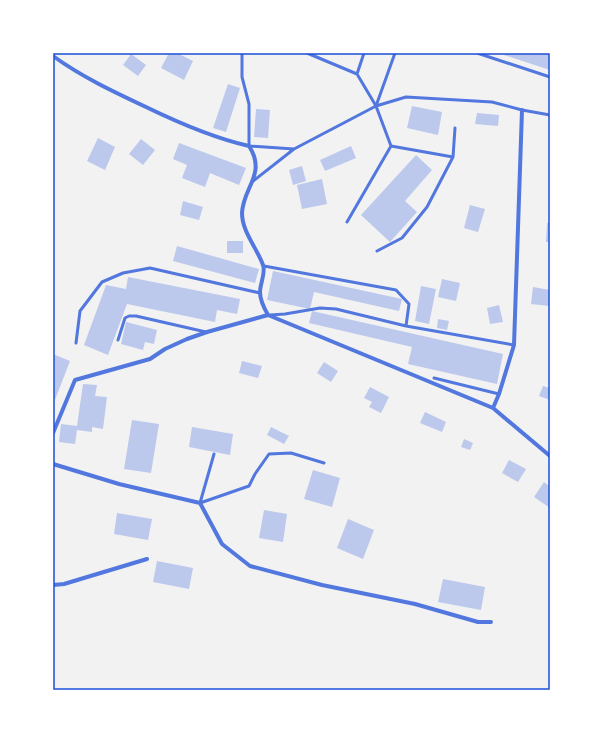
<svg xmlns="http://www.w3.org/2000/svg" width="603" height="743" viewBox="0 0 603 743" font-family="'Nunito Sans',sans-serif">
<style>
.building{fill:#bdc9ec}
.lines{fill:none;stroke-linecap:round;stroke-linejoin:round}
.service{stroke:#5277de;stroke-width:3}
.minor{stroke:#5277de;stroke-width:4}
.neatline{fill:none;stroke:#1d4ed8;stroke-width:1.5}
</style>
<rect width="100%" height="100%" fill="#f2f2f2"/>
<path class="building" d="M169,53H177L193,61L184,80L161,68Z
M498,53H550V70Z
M131,54L146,65L138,76L123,65Z
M228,84L240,88L226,132L213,128Z
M412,106L442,112L438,135L407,128Z
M256,109L270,110L268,138L254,137Z
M477,113L499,115L498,126L475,124Z
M98,138L115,147L105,170L87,161Z
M141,139L155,150L143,165L129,154Z
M179,143L246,168L239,185L210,173L205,187L182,178L187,165L173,159Z
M351,146L356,158L325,171L320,160Z
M416,155L432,170L405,201L417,212L390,242L361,215Z
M302,166L306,181L293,185L289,170Z
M322,179L327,204L302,209L297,185Z
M183,201L203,207L199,220L180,215Z
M470,205L485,209L478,232L464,228Z
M547,223H550V242H546Z
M227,241H243V253H227Z
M177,246L259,269L255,283L173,261Z
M273,271L402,299L399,311L314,292L310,309L267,300Z
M128,277L240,299L237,314L217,310L215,322L127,304L108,355L84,345L106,285L126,289Z
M442,279L460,283L456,301L438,297Z
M421,286L436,289L429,324L415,321Z
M533,287L550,290L549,306L531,304Z
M499,305L503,322L490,324L487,308Z
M312,311L503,354L497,384L408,364L412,347L309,323Z
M438,319L449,321L447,330L437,328Z
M126,322L157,330L154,344L145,342L143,350L121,344Z
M53,354L70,361L53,405Z
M242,361L262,366L258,378L239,373Z
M324,362L338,371L331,382L317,373Z
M83,384L97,385L95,396L107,397L103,429L92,427V432L77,430L75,444L59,442L61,424L77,426Z
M543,386L550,388V400L539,396Z
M370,387L389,397L381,413L369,407L372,402L364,398Z
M425,412L446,422L442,432L420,423Z
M132,420L159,424L151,473L124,469Z
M192,427L233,434L230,455L189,447Z
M271,427L289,436L284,444L267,435Z
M464,439L473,443L470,450L461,447Z
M509,460L526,469L518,482L502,473Z
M313,470L340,478L332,507L304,499Z
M544,482L550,487V508L534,497Z
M264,510L287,514L283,542L259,538Z
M117,513L152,519L148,540L114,534Z
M348,519L374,530L363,559L337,548Z
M157,561L193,568L189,589L153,582Z
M443,579L485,587L481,610L438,602Z"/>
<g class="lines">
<path class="service" d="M242,53V77L249,104V146L294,149L376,106L406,97L492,102L522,110L550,115
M307,53L357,74L376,106L391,146L347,222
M477,53L550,77
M357,74L364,53
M376,106L395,53
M391,146L453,157
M252,182L294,149
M377,251L402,238L427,207L453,157L455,128
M264,266L396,290L409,304L406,326
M270,315L285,314L320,308L336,309L406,326L514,345
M118,340L125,318L129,316H136L206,332
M76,343L80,311L102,282L123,273L150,268L260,293
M434,378L499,394
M200,503L249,486L255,474L269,454L291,453L324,463
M200,503L214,454"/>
<path class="minor" d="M53,56C82,77 114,92 146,107C179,123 213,138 249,146C267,174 243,187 242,213C242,232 257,248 263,265C266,272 260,284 260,292C260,300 264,308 268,315L493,408L550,456
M493,408L499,394L514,345L522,110
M53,433L75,380L150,359L165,349L187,339L207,332L268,315
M53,464L119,484L200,503L222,544L250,566L322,585L415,604L478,622H491
M53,585L64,584L147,559"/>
</g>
<rect width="603" height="743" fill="none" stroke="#ffffff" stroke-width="108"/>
<rect x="54" y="54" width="495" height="635" class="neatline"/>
</svg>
